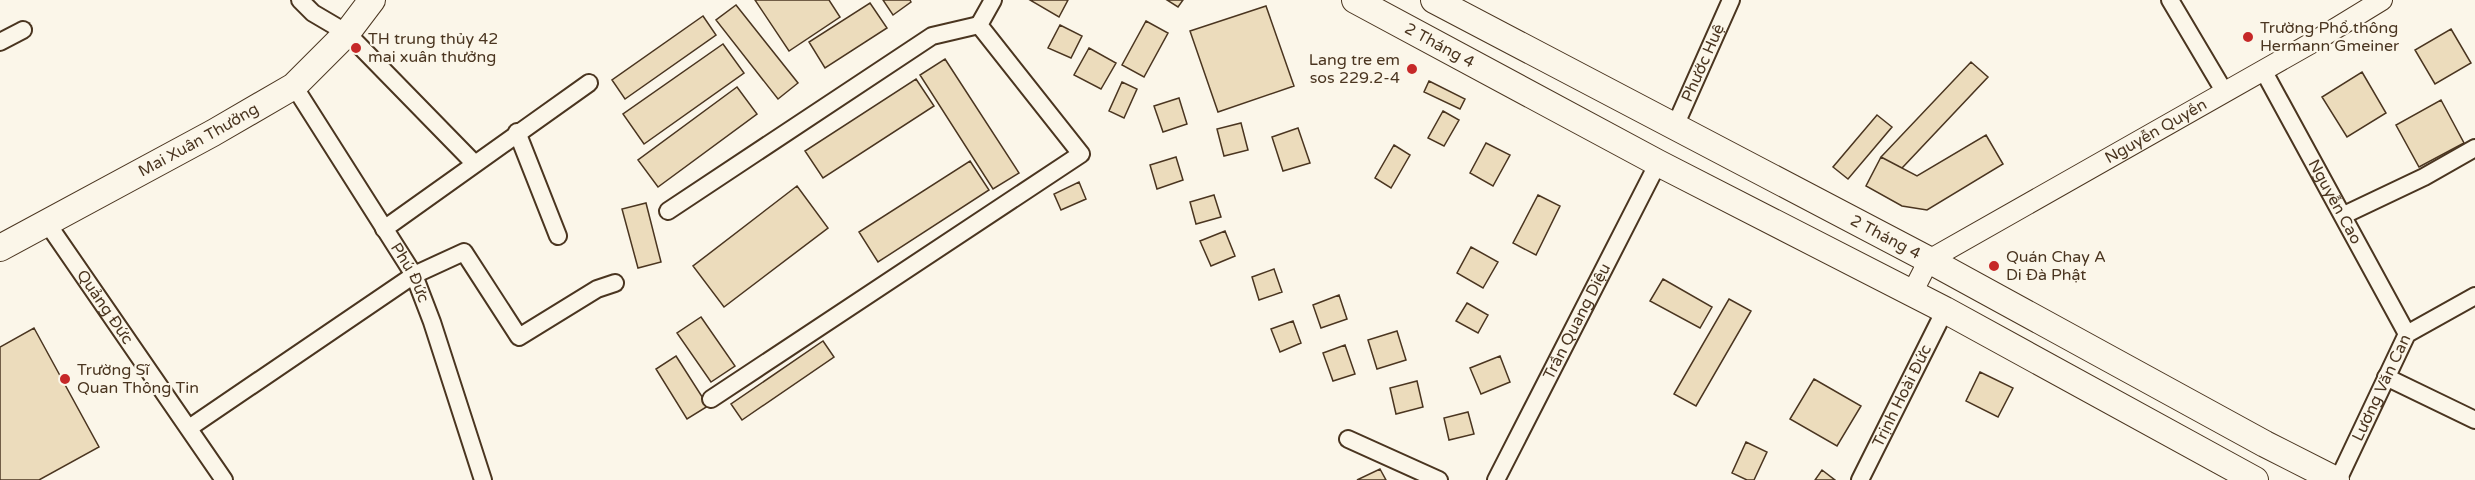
<svg xmlns="http://www.w3.org/2000/svg" width="2475" height="480" viewBox="0 0 2475 480" font-family="'Varela Round',sans-serif">
<style>
.building{fill:#ecdcbc;stroke:#4a3520;stroke-width:1.5}
.lines{fill:none;stroke-linecap:round;stroke-linejoin:round}
.minor-casing{stroke:#4a3520;stroke-width:20}
.tertiary-casing{stroke:#4a3520;stroke-width:22}
.primary-casing{stroke:#4a3520;stroke-width:28}
.minor{stroke:#fbf6e9;stroke-width:16}
.tertiary{stroke:#fbf6e9;stroke-width:20}
.primary{stroke:#fbf6e9;stroke-width:26}
.poi-dot{fill:#c62828;stroke:#fbf6e9;stroke-width:2}
.labels{text-anchor:middle;dominant-baseline:central;stroke-width:4.5;stroke-linejoin:round;paint-order:stroke}
.poi-label{font-size:16px;fill:#4a3520;stroke:#fbf6e9;text-anchor:start}
.street-label{font-size:16px;fill:#4a3520;stroke:#fbf6e9}
</style>
<rect width="100%" height="100%" fill="#fbf6e9"/>
<path class="building" d="M755,0H829L840,17L789,51Z
M883,0H910L911,2L893,15Z
M1030,0H1068L1059,17Z
M1167,0H1183L1178,7Z
M870,3L887,28L825,68L809,42Z
M736,5L798,83L778,99L716,20Z
M1266,6L1294,86L1218,112L1190,31Z
M703,16L716,35L625,99L612,80Z
M1146,21L1168,33L1144,77L1122,65Z
M1060,25L1082,36L1071,58L1048,48Z
M2451,29L2471,63L2435,84L2415,50Z
M723,44L744,73L644,144L623,114Z
M1089,48L1116,63L1101,89L1074,75Z
M945,59L1019,173L993,189L920,75Z
M1971,62L1988,77L1902,168L1881,157Z
M2362,72L2386,113L2347,137L2322,97Z
M916,79L934,106L823,178L805,151Z
M1429,81L1465,99L1460,109L1424,92Z
M1122,82L1137,89L1124,118L1109,111Z
M737,87L757,114L658,187L638,160Z
M1179,98L1187,124L1163,132L1154,106Z
M2441,100L2464,143L2419,167L2396,125Z
M1443,111L1459,120L1444,146L1428,138Z
M1877,115L1892,127L1848,179L1833,167Z
M1241,123L1248,150L1224,156L1217,129Z
M1298,128L1310,163L1283,171L1272,137Z
M1986,135L2003,164L1927,210L1902,206L1866,186L1881,157L1917,176Z
M1486,143L1510,155L1493,186L1470,173Z
M1394,145L1410,155L1391,188L1375,178Z
M1176,157L1183,180L1157,189L1150,165Z
M970,161L989,190L878,262L859,232Z
M1079,182L1086,199L1061,210L1054,194Z
M797,186L828,228L724,307L693,266Z
M1214,195L1221,217L1196,224L1190,202Z
M1538,195L1560,206L1536,255L1513,243Z
M646,203L661,262L638,268L622,209Z
M1225,231L1235,256L1211,266L1200,241Z
M1471,247L1498,262L1483,288L1457,273Z
M1274,269L1282,292L1259,300L1252,277Z
M1663,279L1712,307L1700,328L1650,301Z
M1339,295L1347,319L1321,328L1313,305Z
M1729,299L1751,311L1696,406L1674,394Z
M1467,303L1488,315L1478,333L1456,321Z
M701,317L735,366L711,382L677,333Z
M1293,321L1301,343L1280,352L1271,329Z
M34,328L99,447L39,480H0V347Z
M1397,331L1406,360L1377,369L1368,340Z
M823,341L834,357L742,420L731,404Z
M1345,345L1355,374L1333,381L1323,353Z
M676,356L708,406L687,419L656,369Z
M1500,356L1510,382L1481,394L1470,368Z
M1980,372L2013,388L1998,417L1966,401Z
M1814,379L1861,406L1837,446L1790,419Z
M1417,381L1423,407L1396,414L1390,388Z
M1468,412L1474,434L1449,440L1444,418Z
M1746,442L1767,452L1754,480H1747L1732,473Z
M1380,469L1386,480H1357Z
M1822,470L1835,480H1815Z"/>
<g class="lines">
<defs>
<g id="minor">
<path d="M300,0L313,13L347,33L474,163"/>
<path d="M2170,0L2224,91"/>
<path d="M0,42L23,30"/>
<path id="s1" d="M2263,70L2407,334"/>
<path id="s2" d="M294,86L414,275L432,322L483,480"/>
<path id="s3" d="M1675,126L1731,0"/>
<path d="M517,132L558,236"/>
<path d="M668,211L932,36L979,25"/>
<path d="M2344,215L2424,177L2475,148"/>
<path id="s4" d="M47,223L224,480"/>
<path d="M384,229L589,83"/>
<path d="M2386,377L2475,420"/>
<path d="M711,399L1081,154L979,25L993,0"/>
<path d="M189,428L414,275L464,252L519,337L597,289L615,283"/>
<path d="M1348,439L1439,480"/>
<path id="s5" d="M1496,480L1658,163"/>
<path id="s6" d="M1860,480L1945,310"/>
<path id="s7" d="M2338,480L2407,334L2475,296"/>
</g>
<g id="tertiary">
<path id="s8" d="M1912,293L1929,260L2315,41L2382,0"/>
</g>
<g id="primary">
<path id="s9" d="M1355,0L1658,163L1945,310L2255,480"/>
<path id="s10" d="M1434,0L1929,260L2265,444L2336,480"/>
<path id="s11" d="M0,248L213,133L294,86L347,33L372,0"/>
</g>
</defs>
<use href="#minor" class="minor-casing"/>
<use href="#tertiary" class="tertiary-casing"/>
<use href="#primary" class="primary-casing"/>
<use href="#minor" class="minor"/>
<use href="#tertiary" class="tertiary"/>
<use href="#primary" class="primary"/>
</g>
<g class="poi-dot">
<circle cx="2248" cy="37" r="6"/>
<circle cx="356" cy="48" r="6"/>
<circle cx="1412" cy="69" r="6"/>
<circle cx="1994" cy="266" r="6"/>
<circle cx="65" cy="379" r="6"/>
</g>
<g class="labels">
<g class="poi-label">
<text x="2260" y="28">Trường Phổ thông<tspan x="2260" dy="18">Hermann Gmeiner</tspan></text>
<text x="368" y="39">TH trung thủy 42<tspan x="368" dy="18">mai xuân thưởng</tspan></text>
<text x="1400" y="60" text-anchor="end">Lang tre em<tspan x="1400" dy="18">sos 229.2-4</tspan></text>
<text x="2006" y="257">Quán Chay A<tspan x="2006" dy="18">Di Đà Phật</tspan></text>
<text x="77" y="370">Trường Sĩ<tspan x="77" dy="18">Quan Thông Tin</tspan></text>
</g>
<g class="street-label">
<text stroke="none"><textPath href="#s9" startOffset="96">2 Tháng 4</textPath></text>
<text stroke="none"><textPath href="#s3" startOffset="69">Phước Huệ</textPath></text>
<text stroke="none"><textPath href="#s8" startOffset="298">Nguyễn Quyền</textPath></text>
<text stroke="none"><textPath href="#s11" startOffset="226">Mai Xuân Thưởng</textPath></text>
<text stroke="none"><textPath href="#s1" startOffset="150">Nguyễn Cao</textPath></text>
<text stroke="none"><textPath href="#s10" startOffset="510">2 Tháng 4</textPath></text>
<text stroke="none"><textPath href="#s2" startOffset="220">Phú Đức</textPath></text>
<text stroke="none"><textPath href="#s4" startOffset="102">Quảng Đức</textPath></text>
<text stroke="none"><textPath href="#s5" startOffset="178">Trần Quang Diệu</textPath></text>
<text stroke="none"><textPath href="#s7" startOffset="102">Lương Văn Can</textPath></text>
<text stroke="none"><textPath href="#s6" startOffset="94">Trịnh Hoài Đức</textPath></text>
</g>
</g>
</svg>
